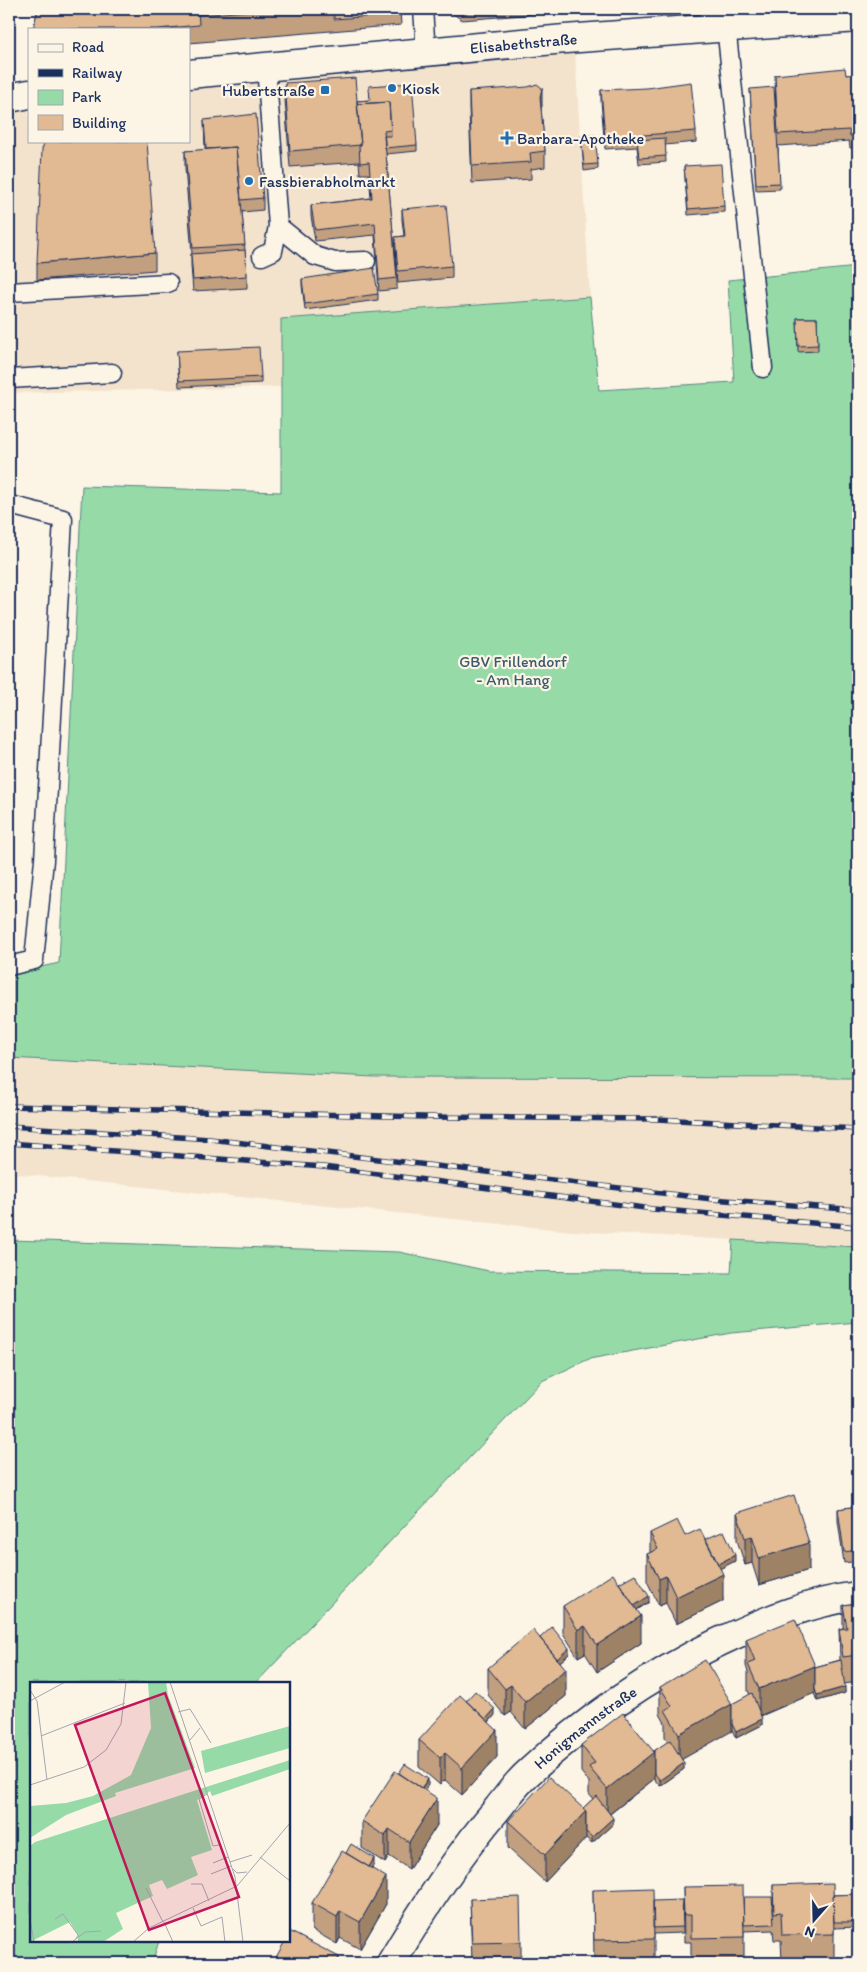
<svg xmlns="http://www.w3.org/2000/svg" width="867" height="1972" viewBox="0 0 867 1972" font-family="Itim,sans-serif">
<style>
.built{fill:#f4e3cc}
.green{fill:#96dba7;stroke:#588582}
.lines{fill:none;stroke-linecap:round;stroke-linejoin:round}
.service-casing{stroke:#1b2f5e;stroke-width:21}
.minor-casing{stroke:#1b2f5e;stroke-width:31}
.tertiary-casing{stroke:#1b2f5e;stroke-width:31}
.service{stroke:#fcf5e5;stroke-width:18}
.minor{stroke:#fcf5e5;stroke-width:28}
.tertiary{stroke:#fcf5e5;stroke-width:28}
.rail-casing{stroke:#1b2f5e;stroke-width:5.5}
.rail{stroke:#fcf5e5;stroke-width:4;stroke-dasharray:11;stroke-linecap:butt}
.wall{fill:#c29f7e;stroke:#1b2f5e}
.shaded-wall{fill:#9e8266;stroke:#1b2f5e}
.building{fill:#e1b992;stroke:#1b2f5e}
.poi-dot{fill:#1f6fb2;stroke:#fcf5e5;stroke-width:2}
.labels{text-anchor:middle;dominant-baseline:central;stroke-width:4.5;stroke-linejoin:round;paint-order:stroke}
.street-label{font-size:16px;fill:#1b2f5e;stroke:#fcf5e5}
.poi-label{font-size:16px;fill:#1b2f5e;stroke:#fcf5e5;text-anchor:start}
.park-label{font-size:16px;fill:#3a5a70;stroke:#fcf5e5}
.inset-road{fill:none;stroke:#a2a6af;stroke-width:1}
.view{fill:#c2185b;fill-opacity:0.15;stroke:#c2185b;stroke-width:2.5}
.inset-edge{fill:none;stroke:#1b2f5e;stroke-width:2.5}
</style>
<rect width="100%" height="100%" fill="#fcf5e5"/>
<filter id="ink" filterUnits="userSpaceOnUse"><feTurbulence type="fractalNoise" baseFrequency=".02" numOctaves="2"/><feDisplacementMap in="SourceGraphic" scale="10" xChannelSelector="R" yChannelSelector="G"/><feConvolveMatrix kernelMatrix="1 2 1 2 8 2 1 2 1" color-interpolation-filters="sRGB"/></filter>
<g filter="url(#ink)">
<path class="built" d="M574,35L590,297L281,319V387L9,393V95L29,93V141H189V76Z
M9,1056L374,1077L858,1078V1247L570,1231L9,1173Z"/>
<path class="green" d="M858,267V1078L374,1077L9,1058V974L59,963L82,486L281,492V319L590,297L599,390L734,382L728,280Z
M9,1240L399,1252L489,1271L731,1273L733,1240L858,1247V1322L731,1333L589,1359L542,1381L256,1683H31V1941H159L152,1963H9Z"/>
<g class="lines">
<defs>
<path id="service" d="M423,9L426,52
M726,26L763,368
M266,66L278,226L315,256L335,262L366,261
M262,256L273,251L278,226
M9,292L168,283
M9,379L112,373
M9,966L34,960L44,860L63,519L14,506"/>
<g id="minor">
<path d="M714,9L716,27"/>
<path id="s1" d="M391,1963C423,1909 457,1856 498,1808C507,1797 516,1784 527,1774C585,1720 649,1676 719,1642C764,1621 809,1602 858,1596"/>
</g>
<g id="tertiary">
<path id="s2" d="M189,74L565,39L858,18"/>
<path d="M9,98L29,94"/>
</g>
</defs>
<use href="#service" class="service-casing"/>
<use href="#minor" class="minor-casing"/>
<use href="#tertiary" class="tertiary-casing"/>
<use href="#service" class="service"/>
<use href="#minor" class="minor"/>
<use href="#tertiary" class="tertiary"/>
<defs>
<path id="rail" d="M9,1106L424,1117L657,1119L858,1129
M9,1126L210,1139L712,1199L858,1210
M9,1143L323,1167L653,1209L858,1227"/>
</defs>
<use href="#rail" class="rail-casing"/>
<use href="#rail" class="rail"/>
</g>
<path class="wall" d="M38,9H400L401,25L189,43V29H33Z
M451,9H596L462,20L452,13Z
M858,74V147L850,148L849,141L778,146L780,189L756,190L750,89L776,117L775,75H846Z
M285,83L357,101L370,100L369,86L417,145V151L386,154L397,278V289L379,291L375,235L315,241L311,216V205L371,198L369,174H360L359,162L290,167L285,100Z
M601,90L696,131V142L665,145L666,162L639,164L637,147L605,149L601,101Z
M469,91L542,105L541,110L545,151V167L531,169V179L472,183L469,108Z
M204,120L263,198V210L242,212L247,276V288L193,291L191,266V254H192L185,168V151L205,150Z
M581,136L598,164V169L584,171Z
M684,166L724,206V212L688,215Z
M402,209L452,266V278L398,283L395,248V237L404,236L402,220Z
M155,253V270L37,280V263Z
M302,279L378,294V300L305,310L302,285Z
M797,318H817L818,351L798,352Z
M177,351L261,377V383L179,387Z
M858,1506V1561L844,1563L838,1521V1509Z
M737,1513L809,1570L759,1585L752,1563L745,1565L737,1540Z
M650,1533L706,1539L735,1561L720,1568L723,1601L676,1624L666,1603L659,1606L647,1581V1554L650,1553Z
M619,1583L649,1602L637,1610L641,1643L597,1672L585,1653L578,1657L563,1633V1606Z
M858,1603V1682L844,1684L845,1693L817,1701L814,1693L761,1716L762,1725L736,1738L732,1730L682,1759L684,1769L660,1786L654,1779L610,1814L613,1824L592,1843L586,1838L545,1882L508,1848V1821L583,1808L593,1799L589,1794V1782L581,1772V1745L654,1751L668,1742L665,1737V1723L660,1714V1687L732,1704L750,1695L748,1691V1672L746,1666V1639L815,1667L840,1660L839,1629L843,1628V1605Z
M540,1638L569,1654L560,1662L566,1696L525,1729L511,1712L505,1716L488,1695V1668Z
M466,1701L495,1715L489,1722L497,1757L462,1795L445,1780L440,1785L419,1767V1740Z
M399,1773L428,1785L424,1790L437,1825L409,1869L389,1856L385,1863L362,1848V1821Z
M346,1853L374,1864L372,1868L386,1904L360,1949L340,1938L337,1944L312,1930V1903Z
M773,1885L833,1895L858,1894V1927L834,1928V1961L782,1962L781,1940H774L773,1930L744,1931V1963H691V1942H684L683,1887L743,1905L773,1908Z
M593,1890L653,1922L682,1900L683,1933L654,1934V1963H594Z
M470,1899L521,1942V1963H472Z"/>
<path class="shaded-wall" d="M542,88V105L540,114V97Z
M752,1536V1563L745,1565V1538Z
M809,1543V1570L759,1585V1558Z
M735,1555V1561L710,1574V1568Z
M723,1574V1601L676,1624V1597Z
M666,1576V1603L659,1606V1579Z
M649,1596V1602L624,1618V1612Z
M641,1616V1643L597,1672V1645Z
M585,1626V1653L578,1657V1630Z
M569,1648V1654L547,1673V1667Z
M815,1666V1693L759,1716V1689Z
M566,1669V1696L525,1729V1702Z
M511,1685V1712L505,1716V1689Z
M845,1687V1693L817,1701V1695Z
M732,1704V1731L679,1761V1734Z
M495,1709V1715L475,1736V1730Z
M762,1719V1725L736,1738V1732Z
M497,1730V1757L462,1795V1768Z
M654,1752V1779L607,1816V1789Z
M445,1753V1780L440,1785V1758Z
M684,1763V1769L660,1786V1780Z
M428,1779V1785L412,1808V1802Z
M437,1798V1825L409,1869V1842Z
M586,1811V1838L545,1882V1855Z
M613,1818V1824L592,1843V1837Z
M389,1829V1856L385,1863V1836Z
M374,1858V1864L360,1889V1883Z
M386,1877V1904L360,1949V1922Z
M340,1911V1938L337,1944V1917Z
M339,1957V1963H336Z"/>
<path class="building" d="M38,9H198L199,25L158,29H33Z
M199,9H272L199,15Z
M334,9H400L401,14L334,19Z
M845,68L846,75L858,74V135L850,136L849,130L778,134L775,75Z
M355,78L361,145L290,151L285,83Z
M691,82L696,131L605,138L601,90L647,88Z
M412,83L417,145L385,148L384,136H391L389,102L357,104V101L370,100L369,86Z
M537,84L542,88L540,97L545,151L530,153L531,162L472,166L469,91L528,87Z
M774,87L780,183L756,184L750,89Z
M389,102L391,130L384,131L397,278L379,280L375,223L315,230L311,205L372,198L369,162L360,163L359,145H361L357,104Z
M256,114L263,198L241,200L236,147L206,149L204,120Z
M595,135L598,164L584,165L581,136Z
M665,138L666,156L639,158L637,140Z
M45,141H147L155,253L37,263L42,149Z
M236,147L245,245L193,248L185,151Z
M721,164L724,206L688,209L684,166Z
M446,205L452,266L398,271L395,237L405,236L402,209Z
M245,250L247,276L193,280L191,254Z
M374,268L378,294L305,304L302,279Z
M797,318H817L818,345L798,346Z
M259,347L261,377L179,381L177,351Z
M794,1495L809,1543L759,1558L752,1536L745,1538L737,1513Z
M858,1506V1550L844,1552L838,1509Z
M677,1520L685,1536L700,1529L723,1574L676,1597L666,1576L659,1579L647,1554L658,1549L650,1533Z
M724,1531L735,1555L718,1564L706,1539Z
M613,1574L641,1616L597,1645L585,1626L578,1630L563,1606Z
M635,1574L649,1596L634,1606L619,1583Z
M858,1603V1655L843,1657L839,1629L847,1628L843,1605Z
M795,1619L815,1666L759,1689L748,1664L755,1661L746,1639Z
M552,1627L569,1648L557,1659L540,1638Z
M533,1630L566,1669L525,1702L511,1685L505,1689L488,1668Z
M705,1660L732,1704L679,1734L665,1710L672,1706L660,1687Z
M841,1660L845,1687L817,1695L815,1689V1667Z
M475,1691L495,1709L486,1719L466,1701Z
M752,1693L762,1719L736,1732L732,1724V1704Z
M460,1695L497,1730L462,1768L445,1753L440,1758L419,1740Z
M623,1713L654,1752L607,1789L589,1767L595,1763L581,1745Z
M670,1740L684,1763L660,1780L654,1773V1751Z
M405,1764L428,1779L421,1788L399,1773Z
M395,1771L437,1798L409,1842L389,1829L385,1836L362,1821Z
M549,1777L586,1811L545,1855L508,1821Z
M596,1796L613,1818L592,1837L586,1832V1811L583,1808Z
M351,1844L374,1858L369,1867L346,1853Z
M342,1851L386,1877L360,1922L340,1911L337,1917L312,1903Z
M833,1883L834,1934L782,1935L781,1912L774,1913L773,1885Z
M743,1886L744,1937L691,1938V1915H684L683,1887Z
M653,1888L654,1939L594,1940L593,1890Z
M858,1894V1922H834L833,1895Z
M520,1897L521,1942L472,1943L470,1899Z
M743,1897H772L774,1924L744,1925Z
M682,1900L683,1927L653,1928V1901Z
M289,1931L339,1957L336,1963H273L285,1941H289Z"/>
</g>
<g class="poi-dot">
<circle cx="392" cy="88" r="5"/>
<rect x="320" y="85" width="10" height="10" rx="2.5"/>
<path d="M504.5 130.5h5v5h5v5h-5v5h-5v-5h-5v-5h5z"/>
<circle cx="249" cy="181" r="5"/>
</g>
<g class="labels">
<g class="street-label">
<text stroke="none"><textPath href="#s2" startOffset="336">Elisabethstraße</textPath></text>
<text stroke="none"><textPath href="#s1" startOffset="308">Honigmannstraße</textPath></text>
</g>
<g class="poi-label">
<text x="402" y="88">Kiosk</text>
<text x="315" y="90" text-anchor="end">Hubertstraße</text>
<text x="517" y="138">Barbara-Apotheke</text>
<text x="259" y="181">Fassbierabholmarkt</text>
</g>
<g class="park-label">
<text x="513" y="661">GBV Frillendorf<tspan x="513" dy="18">- Am Hang</tspan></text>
</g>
</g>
<g transform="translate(30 1682)">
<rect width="260" height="260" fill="#fcf5e5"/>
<path d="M118,0H136L138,13L165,86L85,111L86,114L36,133L0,156V124L36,121L63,114L101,93L121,46ZM260,44V66L175,91L171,69ZM260,78V87L182,114L180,109L167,118L182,168L161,175L168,193L137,207L132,198L119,203L123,214L86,231L93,247L73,260H48V253L40,240L0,260V164L5,160Z" fill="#96dba7"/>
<path class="inset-road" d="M140,0L205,195L213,260M0,8L7,19L17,98M0,19L35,0M148,30L160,27L181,61M11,54L95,21M160,58L170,46M0,103L54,85L76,68L91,42L96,0M177,112L169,117L183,164L189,163M230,175L260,199M200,180L222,173M183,181L198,175M203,187L207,191L217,190M181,192L201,184M161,202H172L179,219M116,206L133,240M163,226L171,244L192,235L195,260M0,237L4,260M25,237L33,232L48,253L46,257M134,240L143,260M42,260L55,250L71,249M103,260L119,246L207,204L260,141"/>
<path class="view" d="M135,11L209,215L119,248L45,43Z"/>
<rect width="260" height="260" class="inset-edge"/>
</g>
<rect width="867" height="1972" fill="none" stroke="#fcf5e5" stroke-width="30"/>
<rect x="15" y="15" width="837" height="1942" fill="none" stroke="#1b2f5e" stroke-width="2" filter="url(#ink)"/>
<rect x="28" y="28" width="162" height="115" fill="#fcf5e5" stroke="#a2a6af"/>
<rect x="38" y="44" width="25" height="8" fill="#fcf5e5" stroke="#a2a6af"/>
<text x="72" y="52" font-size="15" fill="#1b2f5e">Road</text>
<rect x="38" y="69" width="25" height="8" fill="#1b2f5e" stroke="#a2a6af"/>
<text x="72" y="78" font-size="15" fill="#1b2f5e">Railway</text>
<rect x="38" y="90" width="25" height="15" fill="#96dba7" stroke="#a2a6af"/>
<text x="72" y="102" font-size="15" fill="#1b2f5e">Park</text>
<rect x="38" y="115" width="25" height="15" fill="#e1b992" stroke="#a2a6af"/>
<text x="72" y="128" font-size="15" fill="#1b2f5e">Building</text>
<g transform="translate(814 1920) rotate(200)" stroke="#fcf5e5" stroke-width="4" paint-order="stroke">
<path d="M0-4L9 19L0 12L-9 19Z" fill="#1b2f5e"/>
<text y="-8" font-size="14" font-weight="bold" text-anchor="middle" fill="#1b2f5e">N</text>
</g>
</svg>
